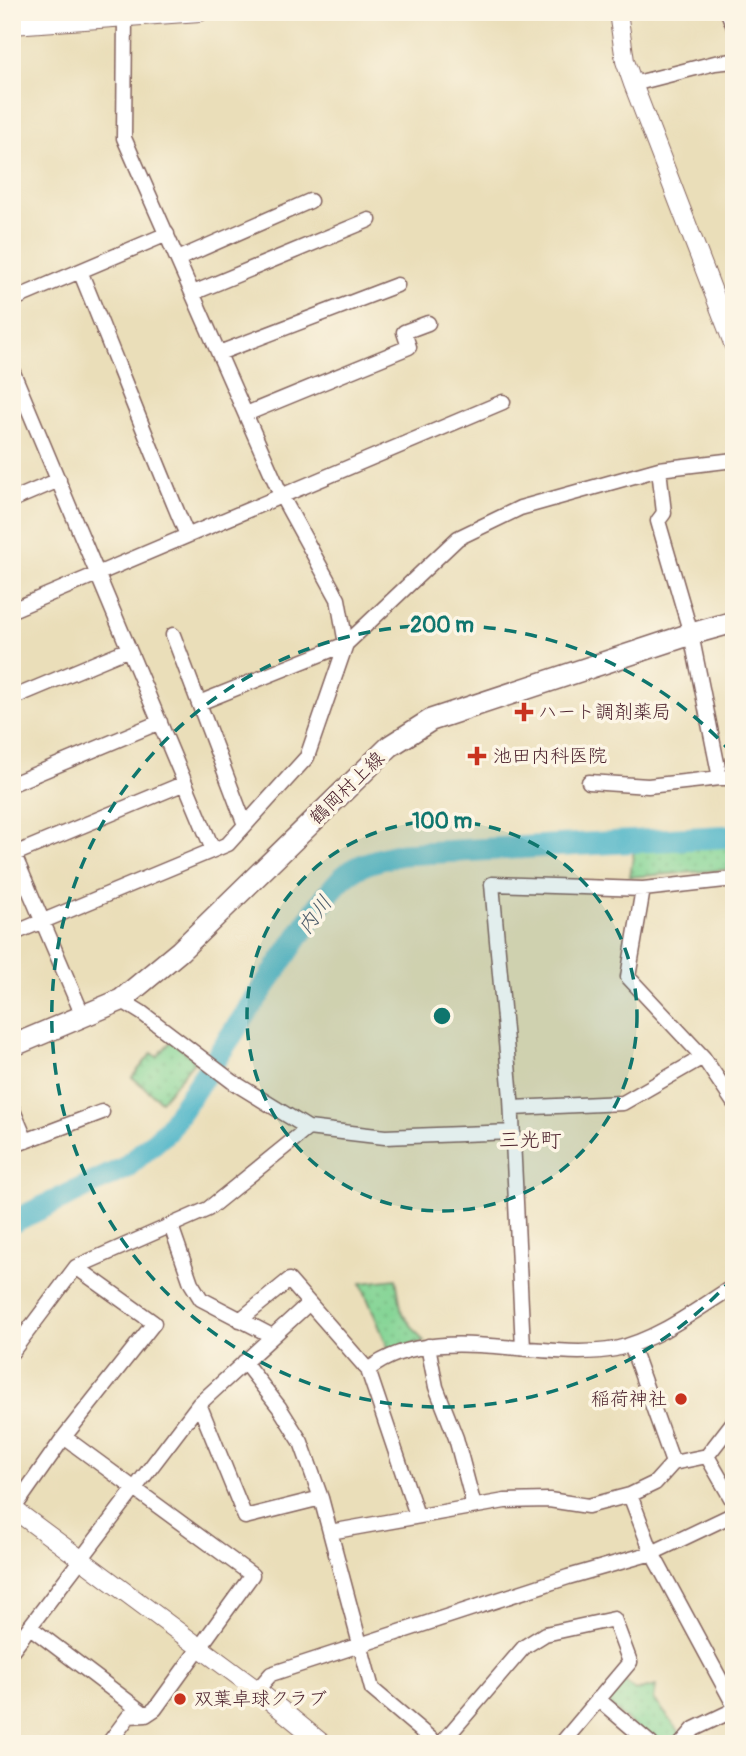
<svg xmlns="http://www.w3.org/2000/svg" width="746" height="1756" viewBox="0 0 746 1756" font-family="Pangolin,'Klee One',sans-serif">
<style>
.park{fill:url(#park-dots);stroke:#667a60;stroke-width:2}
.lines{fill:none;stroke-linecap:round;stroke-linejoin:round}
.river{stroke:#49b3c7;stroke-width:23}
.minor-casing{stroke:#82625d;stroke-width:17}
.tertiary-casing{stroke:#82625d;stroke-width:20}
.secondary-casing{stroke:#82625d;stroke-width:24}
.minor{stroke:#fff;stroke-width:14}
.tertiary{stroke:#fff;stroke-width:18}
.secondary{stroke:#fff;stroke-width:21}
.ring{fill:none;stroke:#0f766e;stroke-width:3.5;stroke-dasharray:12 9}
.poi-dot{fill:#c8321e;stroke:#fcf5e5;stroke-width:2.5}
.labels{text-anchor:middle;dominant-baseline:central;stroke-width:7;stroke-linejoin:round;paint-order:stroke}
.poi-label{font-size:19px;fill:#4a1f2b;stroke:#fcf5e5;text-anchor:start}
.street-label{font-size:19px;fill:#4a1f2b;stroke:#fcf5e5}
.water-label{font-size:21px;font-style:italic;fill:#4a5a69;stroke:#fcf5e5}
.neighbourhood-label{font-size:21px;fill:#4a1f2b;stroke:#fcf5e5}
.centre{fill:#0f766e;stroke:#fcf5e5;stroke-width:3.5}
.ring-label{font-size:21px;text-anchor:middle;font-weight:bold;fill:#0f766e;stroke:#fcf5e5;stroke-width:7;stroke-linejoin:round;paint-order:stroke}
</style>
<defs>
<pattern id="park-dots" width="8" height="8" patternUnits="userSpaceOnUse" patternTransform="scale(1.75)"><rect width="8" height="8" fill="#83d494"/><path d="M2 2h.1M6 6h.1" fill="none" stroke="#73b680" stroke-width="1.8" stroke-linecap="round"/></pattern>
</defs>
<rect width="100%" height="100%" fill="#fcf5e5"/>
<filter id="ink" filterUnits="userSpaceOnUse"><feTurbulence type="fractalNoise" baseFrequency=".0143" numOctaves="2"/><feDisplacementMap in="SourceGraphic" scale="14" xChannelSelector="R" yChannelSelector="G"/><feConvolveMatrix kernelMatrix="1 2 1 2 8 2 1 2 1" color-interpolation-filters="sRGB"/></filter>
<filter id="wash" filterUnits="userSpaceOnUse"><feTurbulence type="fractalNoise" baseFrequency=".00686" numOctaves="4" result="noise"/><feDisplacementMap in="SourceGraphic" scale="28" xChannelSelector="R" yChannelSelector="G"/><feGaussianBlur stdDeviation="1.57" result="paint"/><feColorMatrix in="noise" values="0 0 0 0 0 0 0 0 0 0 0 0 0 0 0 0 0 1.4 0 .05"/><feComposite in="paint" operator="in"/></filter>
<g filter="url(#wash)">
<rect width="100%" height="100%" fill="#eadeb9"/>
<path class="park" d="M734,843V869L630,877L634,850Z
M172,1040L195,1060L161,1101L132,1077L152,1053L157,1057Z
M396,1279L402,1313L424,1342L388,1348L361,1283Z
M621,1678L635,1691L656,1686L654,1699L682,1735L676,1744H655L601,1699Z"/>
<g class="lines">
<path class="river" d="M12,1222L125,1168L166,1132L316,910C346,869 353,865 402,854L734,836"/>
</g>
</g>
<g filter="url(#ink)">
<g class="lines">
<defs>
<path id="minor" d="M728,12L734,27
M633,84L715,63L734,61
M178,259L310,201
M80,271C116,359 150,448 187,535
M193,293L369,220
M12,300L167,234
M219,353L397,285
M12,370L213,850
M246,414L409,347L404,332L428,323
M659,469L664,513L658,521L691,634L720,778
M12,500L59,480
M12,610L503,402
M173,635L245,825
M12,698L129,649
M199,703L346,644L458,538L520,508L659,469L734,460
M589,782L648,786L720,778H734
M12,784L160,722
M12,850L83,1016
M12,855L185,783
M643,889L628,977L703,1057L734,1103
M12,934L228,844L307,757L346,644L338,599L281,495L124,138L125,16
M121,1000L142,1013L233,1082L308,1128L385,1137L513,1132
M12,1108L26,1141
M512,1108L623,1103L703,1057
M12,1146L102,1112
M171,1226L191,1283L201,1299L272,1336
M240,1320L289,1280L368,1370L417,1515
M631,1345L673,1463
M428,1346L436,1387L456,1438L474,1506
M523,1348L511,1098L492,884L643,889L734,879
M12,1352L76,1267L208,1209L308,1128
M244,1362L279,1407L301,1442L321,1498L372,1689L437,1744
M368,1370C431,1319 541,1363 615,1349C658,1340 697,1309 734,1286
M199,1404L245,1517L321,1498
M64,1437L252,1575L155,1709L146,1715L129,1716L108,1744
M707,1456L734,1421
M630,1495L652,1553L734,1705
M12,1511L64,1437L154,1323L76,1267
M330,1532L505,1501L549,1500L588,1506L630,1495L655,1483L673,1463L707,1456L734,1503
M30,1627L146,1715
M12,1650L199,1404L309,1303
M257,1690L271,1674L568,1577L652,1553L734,1514
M598,1699L651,1744
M441,1744L524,1647L545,1634L614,1619L630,1662L561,1744
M681,1744L694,1729L734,1710"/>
<path id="tertiary" d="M618,12L625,61L633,84L734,346
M12,25L200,12
M12,1508L257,1690L323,1744"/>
<path id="secondary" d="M12,1046L121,1000L180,951L390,746L431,720L691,634L734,622"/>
</defs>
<use href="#minor" class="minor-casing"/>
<use href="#tertiary" class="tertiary-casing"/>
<use href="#secondary" class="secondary-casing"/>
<use href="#minor" class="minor"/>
<use href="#tertiary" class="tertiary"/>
<use href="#secondary" class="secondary"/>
</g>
</g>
<circle cx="442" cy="1016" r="195" fill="#0f766e" fill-opacity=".12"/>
<g class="ring">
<circle cx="442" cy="1016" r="195"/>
<path d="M733 1278A391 391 0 1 1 733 754"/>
</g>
<g class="poi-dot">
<path d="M520.5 701.5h7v7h7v7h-7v7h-7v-7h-7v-7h7z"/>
<path d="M473.5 745.5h7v7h7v7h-7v7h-7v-7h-7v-7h7z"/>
<circle cx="681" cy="1399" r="7"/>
<circle cx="180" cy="1699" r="7"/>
</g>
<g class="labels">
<g class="poi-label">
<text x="538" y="712">ハート調剤薬局</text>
<text x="493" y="756">池田内科医院</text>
<text x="667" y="1399" text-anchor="end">稲荷神社</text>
<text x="194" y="1699">双葉卓球クラブ</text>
</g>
<g class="street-label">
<text transform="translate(347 788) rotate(-44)">鶴岡村上線</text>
</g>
<g class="water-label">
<text transform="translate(315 915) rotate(-53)">内川</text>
</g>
<g class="neighbourhood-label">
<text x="530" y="1140">三光町</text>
</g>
</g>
<circle cx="442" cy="1016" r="10" class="centre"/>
<g class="ring-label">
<text x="442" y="632">200 m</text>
<text x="442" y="828">100 m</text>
</g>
<rect width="746" height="1756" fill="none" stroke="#fcf5e5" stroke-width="42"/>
</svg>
